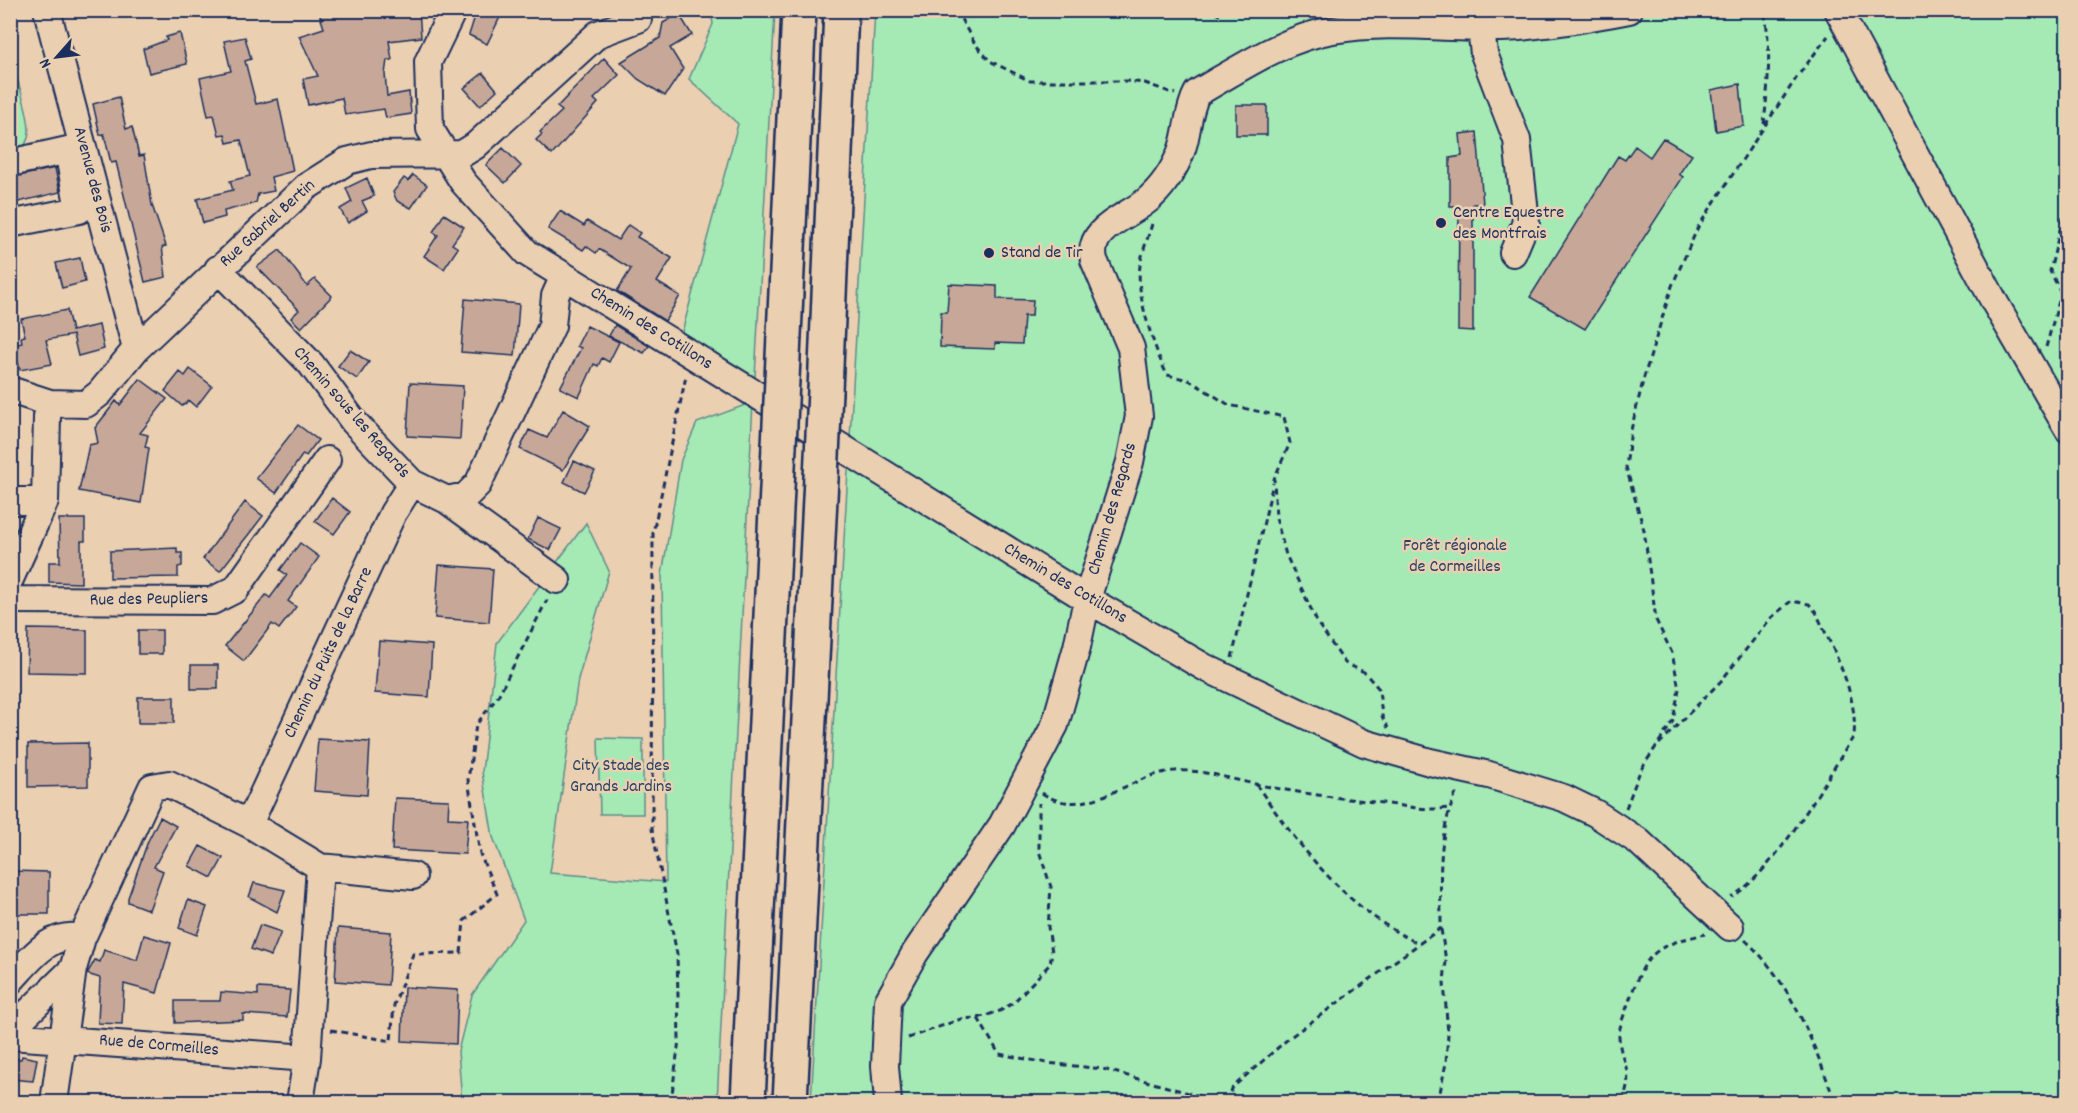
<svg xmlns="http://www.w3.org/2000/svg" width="2078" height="1113" viewBox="0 0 2078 1113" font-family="Dekko,sans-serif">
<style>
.green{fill:#a5e9b4;stroke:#608c89;stroke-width:1.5}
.building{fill:#c7a898;stroke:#1b2f5e;stroke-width:1.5}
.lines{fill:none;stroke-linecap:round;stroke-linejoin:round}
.minor-casing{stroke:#1b2f5e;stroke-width:30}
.highway-casing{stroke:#1b2f5e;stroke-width:38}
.path{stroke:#1b2f5e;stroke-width:3;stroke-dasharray:6 4.5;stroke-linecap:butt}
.minor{stroke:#eacfb1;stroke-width:26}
.highway{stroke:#eacfb1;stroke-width:33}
.highway-bridge-casing{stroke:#1b2f5e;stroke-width:38;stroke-linecap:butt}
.highway-bridge{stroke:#eacfb1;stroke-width:33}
.poi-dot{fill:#1b2f5e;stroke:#eacfb1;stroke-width:2}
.labels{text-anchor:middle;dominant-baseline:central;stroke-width:5;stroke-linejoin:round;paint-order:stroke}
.street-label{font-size:18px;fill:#1b2f5e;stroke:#eacfb1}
.poi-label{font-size:18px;fill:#1b2f5e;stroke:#eacfb1;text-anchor:start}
.park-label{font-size:18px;fill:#294267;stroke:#eacfb1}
</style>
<rect width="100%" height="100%" fill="#eacfb1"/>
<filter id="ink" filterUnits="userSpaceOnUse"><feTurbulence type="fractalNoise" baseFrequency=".0167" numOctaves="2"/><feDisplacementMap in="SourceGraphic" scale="12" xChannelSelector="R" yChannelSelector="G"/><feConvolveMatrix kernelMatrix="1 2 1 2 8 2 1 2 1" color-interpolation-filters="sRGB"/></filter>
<g filter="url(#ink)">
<path class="green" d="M711,11H775L755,377L682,332L738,124L689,79L713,24Z
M875,11H2067V1102H811Z
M10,56C15,75 33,120 28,138C25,148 18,154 10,160Z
M753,402L717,1102H462L458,1051L472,995L524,920L493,837L482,772L497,643L586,523L609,571L578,679L550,873L666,882L662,575L681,460L697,423Z
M598,738L643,739V814H600Z"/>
<path class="building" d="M318,10H419L421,37L389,41L392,60H387L385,74L387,96L409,92L411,114L386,118L384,109L345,115L342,98L308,105L303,79L318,76L299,36L324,28Z
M477,10H490L501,15L487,44L469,35Z
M679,14L692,35L670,48L683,69L665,96L638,79L621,62L660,38L663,23Z
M180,33L187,64L149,73L143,49L167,40L166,37Z
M245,37L251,59L245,61L256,104L278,99L293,171L271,177L274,191L258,194L256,203L224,211L225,217L203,223L197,199L233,190L230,181L250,176L241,140L227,143L225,134L219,135L214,115L208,116L200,78L231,71L224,41Z
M604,58L619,75L594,99L598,103L552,155L536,140L542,134L540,132L562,111L557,107Z
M483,73L497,90L480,106L464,88Z
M1740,84L1744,126L1716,131L1711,90Z
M119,97L126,129L132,127L139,156L144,155L152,205L166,246L162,247L166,277L145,282L116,162L111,163L104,134L100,135L93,104Z
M1236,105H1267V135H1236Z
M1477,132L1483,204H1473V331L1458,330L1459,206H1450V158L1462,156L1460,134Z
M1663,138L1692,155L1679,174L1683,177L1585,329L1530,297L1618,156L1625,160L1635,146L1650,157Z
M503,148L521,166L505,183L486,165Z
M55,168L60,192L10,204V178Z
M413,175L427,185L411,208L397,201L393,192L404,178L408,181Z
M367,178L374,196L362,201L367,211L348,223L340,209L352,202L346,188Z
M560,211L584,226L587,221L618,240L628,225L640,233L637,237L672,258L657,282L680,296L665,321L617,291L631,269L599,249L596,253L586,246L583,250L548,229Z
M444,214L464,227L452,244L458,248L444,269L424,256L438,235L433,232Z
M280,250L307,286L315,279L332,296L301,328L291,318L299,310L257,267Z
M80,258L85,282L62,288L56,263Z
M949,284L997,286V299L1033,300L1032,316H1024L1022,344L995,343V349L940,347L941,312H947Z
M465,299L519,304L515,356L461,352Z
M67,310L72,331L99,325L104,349L78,356L73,335L46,340L52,364L20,370L14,345L22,343L21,337L25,336L21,319Z
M615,325L649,346L644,353L609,336Z
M587,326L619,342L609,362L602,358L598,366L594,364L579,397L560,388L581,348L577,346Z
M350,350L369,362L357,379L338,366Z
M190,369L212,386L196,407L189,401L182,406L165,391L180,372L185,376Z
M140,379L167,399L140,433L148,435L145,447L149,448L141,503L79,491L89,445L98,443L95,428L116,401L120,405Z
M410,383L463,386L460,439L407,436Z
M563,410L590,426L563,470L520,449L529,430L547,438Z
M298,425L318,440L306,456L303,454L276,493L256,478Z
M574,461L595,471L584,492L564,482Z
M332,498L350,512L334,534L315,521Z
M245,502L263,516L220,571L203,559Z
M538,518L561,529L550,550L528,539Z
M59,519H85V541H81V583L49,582V562H60Z
M300,543L319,557L288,601L296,607L279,629L272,624L244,661L225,646L266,595L270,598L287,575L280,570Z
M177,548V553H182V566L178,567V577L110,578V551Z
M439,565L493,569L489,622L435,618Z
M28,629L87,630V673L27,672Z
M138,630H162V654H138Z
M379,641L432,645L429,697L375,693Z
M191,665H218V689H191Z
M138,697H174V723H138Z
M318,739L370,742L367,795L314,791Z
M88,743V786L28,787V744Z
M395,798L449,800L448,818L468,819L465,854L392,850Z
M160,817L176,826L154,867L163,871L149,910L128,902V898L148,841Z
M200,846L223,858L212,878L189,866Z
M10,871L49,872V914H10Z
M254,883L285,890L277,912L249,897Z
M188,900L207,907L197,935L179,928Z
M260,925L281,932L271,956L251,949Z
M338,928L391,932L388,985L335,981Z
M144,935L171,943L157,993L124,984L122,1024L98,1023L100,978L87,974L95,960L100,962L104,950L137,960Z
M404,987L458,990L456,1044L402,1041Z
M258,988L290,990L287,1017L243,1014V1020L175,1023V1001H220L221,992L258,995Z
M22,1056L37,1059L33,1081L10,1079V1059H21Z"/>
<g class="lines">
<defs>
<path id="minor" d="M47,10L136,349
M453,10L428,62L430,129L463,182L527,253L1087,599L1204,667L1364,743L1430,762L1489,775L1564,798L1595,813L1638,841L1730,927
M1838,10L1995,303L2068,429
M1481,28L1484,54L1517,140L1526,222L1513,253
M10,163L68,150L79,210L10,224
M218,269L311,364L354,422L412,483L447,500L557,580
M10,390L50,403L86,404L100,393L136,349L306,187L347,161L371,155L462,154L475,146L598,34L638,19
M447,500L466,496L478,484L552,326L555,296L564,276
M10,501H45
M10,579L45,501L47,417L50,403
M10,600L212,601L236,589L327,460
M249,824L320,867L307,1058L300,1102
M320,867L413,876
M10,981C30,960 50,930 82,938
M10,1030L73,969
M10,1036L307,1058
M54,1102L73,969L82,938L152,787L169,784L249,824L393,513L412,483
M888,1102L885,1066L888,1001L915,953L1002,825L1055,725L1077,647L1087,599L1130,462L1139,416L1131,348L1094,260C1086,226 1131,217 1151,197C1166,183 1179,162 1184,142C1188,126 1189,108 1197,93C1239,69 1284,38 1333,30C1389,20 1446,29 1502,28C1545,26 1587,18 1629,10"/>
<path id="highway" d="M782,379L799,10
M825,391L841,10
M748,1102L779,446
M790,1102L821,478"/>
</defs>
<use href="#minor" class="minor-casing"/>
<use href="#highway" class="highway-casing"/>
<path class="path" d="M956,10L975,44L990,61L1030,81H1126L1145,83L1175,94
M1218,16L1219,10
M1764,124C1768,86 1772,48 1764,10
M2068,197L2050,271L2068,306
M1152,224C1148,238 1142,252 1140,266C1135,294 1155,350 1167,375L1189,380L1229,405L1284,417L1290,443L1274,479L1276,518L1286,555L1318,624L1345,663L1364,672L1379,689L1382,716L1388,728
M2046,347L2061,294
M1232,658L1273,483
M1659,744L1721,681L1771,618L1791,601L1809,604L1816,612C1833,651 1858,692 1854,736C1826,779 1774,874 1731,897
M1256,784C1299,847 1349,912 1420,944
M1042,793C1086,823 1131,773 1175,771C1202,769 1229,779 1255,784C1297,793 1339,798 1382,803C1405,806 1425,811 1449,808
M1626,808L1640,771L1673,721L1679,689L1672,653L1656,620L1644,530L1626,467L1631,430L1644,377L1672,286L1698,227L1797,77L1828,36
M1745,940C1791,981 1815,1046 1835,1102
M978,1018L1000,1011L1013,1003L1050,964L1052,952L1048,927L1051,887L1039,851V803
M331,1030L391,1041L394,1005L413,954L461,953L464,921L497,894L480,854L468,780L476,725L498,696L547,600
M908,1038L961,1019L978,1018L999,1054L1047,1063L1103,1069L1221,1102
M671,1102L679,1040L677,954L652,829L653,533L686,376
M1226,1102L1233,1087L1289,1038L1441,928C1441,879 1436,838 1457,791
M1438,1102L1446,1063L1448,1034L1444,982L1446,961L1441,929
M1622,1102C1636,1068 1620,1066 1619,1036C1619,1025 1626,1011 1629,1001C1647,951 1654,946 1705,934"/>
<use href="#minor" class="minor"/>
<use href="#highway" class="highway"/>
<defs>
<path id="highway-bridge" d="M779,446L782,379
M821,478L825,391"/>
</defs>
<use href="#highway-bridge" class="highway-bridge-casing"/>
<use href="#highway-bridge" class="highway-bridge"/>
</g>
</g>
<g class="poi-dot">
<circle cx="1441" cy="223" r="6"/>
<circle cx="989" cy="253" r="6"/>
</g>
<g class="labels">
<g class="street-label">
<text transform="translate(92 180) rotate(75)">Avenue des Bois</text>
<text transform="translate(268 224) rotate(-42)">Rue Gabriel Bertin</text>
<text transform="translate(651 329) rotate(32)">Chemin des Cotillons</text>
<text transform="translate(351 413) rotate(49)">Chemin sous les Regards</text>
<text transform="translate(1113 509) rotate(-74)">Chemin des Regards</text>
<text transform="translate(1065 584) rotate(31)">Chemin des Cotillons</text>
<text transform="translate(149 600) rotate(-1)">Rue des Peupliers</text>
<text transform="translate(329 653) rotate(-65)">Chemin du Puits de la Barre</text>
<text transform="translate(159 1046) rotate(5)">Rue de Cormeilles</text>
</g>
<g class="poi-label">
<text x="1453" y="213">Centre Equestre<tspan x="1453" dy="21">des Montfrais</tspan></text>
<text x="1001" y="253">Stand de Tir</text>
</g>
<g class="park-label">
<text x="1455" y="546">Forêt régionale<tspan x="1455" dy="21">de Cormeilles</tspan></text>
<text x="621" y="766">City Stade des<tspan x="621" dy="21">Grands Jardins</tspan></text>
</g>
</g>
<rect width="2078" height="1113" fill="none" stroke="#eacfb1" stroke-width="36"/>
<rect x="18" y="18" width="2042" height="1077" fill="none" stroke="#1b2f5e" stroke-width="2" filter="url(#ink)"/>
<g transform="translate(57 57) rotate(242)" stroke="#eacfb1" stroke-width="4.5" paint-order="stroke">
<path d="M0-4.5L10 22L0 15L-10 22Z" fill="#1b2f5e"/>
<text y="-9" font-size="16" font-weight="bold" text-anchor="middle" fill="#1b2f5e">N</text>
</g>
</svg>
